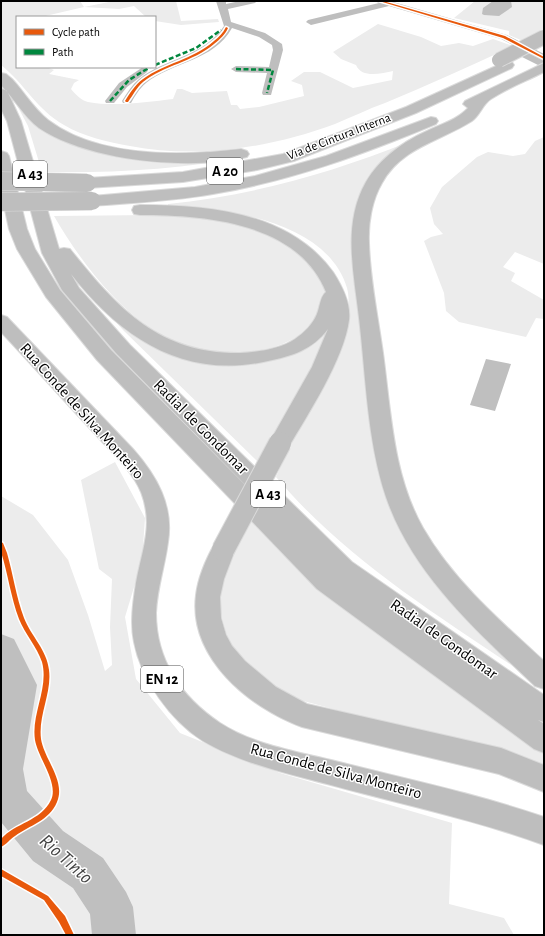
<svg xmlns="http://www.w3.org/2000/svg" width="545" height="936" viewBox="0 0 545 936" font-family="'Alegreya Sans',sans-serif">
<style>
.green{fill:#ececec}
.water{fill:#bfbfbf}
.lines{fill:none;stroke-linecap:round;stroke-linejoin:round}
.stream{fill:#bfbfbf;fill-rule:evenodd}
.canal{fill:#bfbfbf;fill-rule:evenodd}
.river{fill:#bfbfbf;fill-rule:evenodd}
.major-casing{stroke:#dbdbdb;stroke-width:2}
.highway-casing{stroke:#dbdbdb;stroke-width:2}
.minor{fill:#bebebe;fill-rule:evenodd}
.major{fill:#bebebe;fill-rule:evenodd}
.highway{fill:#bebebe;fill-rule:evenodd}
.highway-bridge-far2-casing{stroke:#dbdbdb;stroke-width:16;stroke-linecap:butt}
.highway-bridge-far1-casing{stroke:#dbdbdb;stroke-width:19;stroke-linecap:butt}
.highway-bridge-casing{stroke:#dbdbdb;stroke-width:24;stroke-linecap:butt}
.highway-bridge-far2{stroke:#bebebe;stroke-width:14}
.highway-bridge-far1{stroke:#bebebe;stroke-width:18}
.highway-bridge{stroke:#bebebe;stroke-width:22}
.quiet{stroke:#00873e;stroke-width:2.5;stroke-dasharray:5 2.5;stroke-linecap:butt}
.cycleway-casing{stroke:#fff;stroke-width:3}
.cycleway{fill:#e8590c;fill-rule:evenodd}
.labels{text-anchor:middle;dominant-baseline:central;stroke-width:3;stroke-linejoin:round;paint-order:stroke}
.far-street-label{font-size:13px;fill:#000;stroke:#fff}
.shield{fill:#fff;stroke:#4c4c4c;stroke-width:1}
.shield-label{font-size:15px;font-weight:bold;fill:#000}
.street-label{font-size:16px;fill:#000;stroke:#fff}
.near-water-label{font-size:20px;font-style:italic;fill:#444;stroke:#fff}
</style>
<rect width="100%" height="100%" fill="#fff"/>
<path class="green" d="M1,1H80L84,7L114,1H176L181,21L218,19L219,22L181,25L155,21V17H146L134,6L119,9L84,7L41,17H17V67H46L54,70L49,74L79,80L74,83L71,89C75,94 82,101 88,102C114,107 148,102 173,99L177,89H182L192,93L227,91L231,105H237L240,109L259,107L304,96L302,85L291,81L304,72H320L353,88L392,80L393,71C382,73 362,79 356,65L341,59L333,52L378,24L421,37L441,46L459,43L473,46L493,39L513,46C470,66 428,85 385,103C368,109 352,117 335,124C270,148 198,159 130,146C108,142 84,137 64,125C37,110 24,83 1,65Z
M475,1H544V31L523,41L509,35V31L454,18Z
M10,92L80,144L199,160L249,156C180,170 112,173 42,172L28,126Z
M544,137V264L515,252L503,267L515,273L511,281L544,300V319L536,318L526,337L459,322L446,311L444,293L424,241L431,237L443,234L434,224L430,208L442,187L477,157L488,152L513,156L525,154L535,141Z
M408,142L362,196L396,506L532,679C442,618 347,561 276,477L346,324C348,312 350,299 347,288C327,221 226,208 168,206V204C250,196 332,173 408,142Z
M152,215C207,217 273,221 312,265C322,275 329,289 325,303C320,325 300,337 280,345C243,359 186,353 152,330C111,301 79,259 54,216Z
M98,302L202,361L301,349L327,333L311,371L258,462L123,330Z
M115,462L145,518L142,561L125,617L136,679L180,733L280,773L452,823L449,904L504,918L514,935H1V496L33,515L68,560L88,615L105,671L112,665L110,627L112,579L99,569L81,480Z
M253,518L544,749V766L285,696L255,674L229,643L219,607L222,572Z"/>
<path class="water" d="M493,1H511L512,7L499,16L484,15L482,14L483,8Z
M486,359L511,364L495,411L470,405Z"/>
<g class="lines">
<path class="stream" d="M111,903L113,905L129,935H121L107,907Z"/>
<path class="canal" d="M512,45L544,61V68L508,50L507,48Z"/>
<path class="river" d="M1,634L14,639L37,685L23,769L27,791L63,831L103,858L126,892L133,907L136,935H92L90,914L73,888L33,861L1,822Z"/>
<defs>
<path id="major" d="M1,315L7,317L133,449C156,475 174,505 168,542C165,566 157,588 156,613C156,660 181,697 220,723C252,744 294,751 331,760C402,778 474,793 544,817V845C473,819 400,804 327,784C286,773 240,763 203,741C171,721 141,679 134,642C130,623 133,602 136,583C142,549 154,526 141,492C132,470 111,452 96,435C64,401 33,366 1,332Z"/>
<path id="highway" d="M507,61L512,62L514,65L512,68L416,113L294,161L257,170L183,182L87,188L81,186L79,183L81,180L87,178L183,172L283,154L406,107Z
M544,63V72C527,81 507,88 491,99C483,104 480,115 472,121C441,141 402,147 382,183C372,200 368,223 369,243C370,279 378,317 383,353C391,412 393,475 423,528C453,580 500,621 544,661V689L535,686C477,631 413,575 386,497C367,440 366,377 359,318C354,273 342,224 366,182C380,158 404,141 429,130C442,124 458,119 468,108L463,104L465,101Z
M1,73L6,74L12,79C24,92 34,109 48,120C98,158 182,156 241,149L247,151L249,154L247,157C190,171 88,161 39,128C24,117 14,98 1,85Z
M1,89L6,90L8,93L21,121L59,249L64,248L70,249C117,308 159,354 240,353C258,352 280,349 295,339C304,333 313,324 317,314C320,307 320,297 326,292C298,222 204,215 140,215L134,214L132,210L134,206L140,205C209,205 289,212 333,272C342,286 351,303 349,320C344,359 308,414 288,448L280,451L272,448L269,443L312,367L328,329C312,350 292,356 268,361C184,380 121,338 71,274L79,288L130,345L352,562L544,695V722L538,720L544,724V753L534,749L317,589L97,360L46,297L17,249L9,229L1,191V151L7,153L9,156L27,229L35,249L60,290L111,350L270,510L116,353L62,290L42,253L7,121L1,109Z
M431,117L436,118L438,121L436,124C364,154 291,181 213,194C173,201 132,203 92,206L86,205L84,201L86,197L92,196L195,187L255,176L326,156Z
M223,541L231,543L235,550L224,579L220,597L221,618L226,635L232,646L245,661L276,687L307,704L501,748L544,765V792L499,774L302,727C250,708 188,658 196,595C198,578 206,559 215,543Z"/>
</defs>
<use href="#major" class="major-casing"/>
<use href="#highway" class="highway-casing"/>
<path class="minor" d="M216,1H226V4L240,1H257L255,3L228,9L231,22L265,33L282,44L283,50L271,95H263L262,93L267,73L236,72L231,69L236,66L269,67L273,50L272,45L259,37L232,28C214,61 172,62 146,83C139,89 135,96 131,103H123L122,101C127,93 132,85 139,79C165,58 204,57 224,26Z
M375,1H390L507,35L544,54V61L501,39L389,6L311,25L306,22L308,20L379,3Z
M143,67L148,70L147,72L127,87L114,103H106L105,101L119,83Z"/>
<use href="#major" class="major"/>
<use href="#highway" class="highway"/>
<defs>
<path id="highway-bridge-far2" d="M499,60L544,37"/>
<path id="highway-bridge-far1" d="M1,181L87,183
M1,202L92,201"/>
<path id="highway-bridge" d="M223,550L280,443"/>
</defs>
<use href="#highway-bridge-far2" class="highway-bridge-far2-casing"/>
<use href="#highway-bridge-far1" class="highway-bridge-far1-casing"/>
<use href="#highway-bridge" class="highway-bridge-casing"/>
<use href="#highway-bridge-far2" class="highway-bridge-far2"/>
<use href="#highway-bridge-far1" class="highway-bridge-far1"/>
<use href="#highway-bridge" class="highway-bridge"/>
<path class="quiet" d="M155,65L196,48L221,30
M236,69L273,70L267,93
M110,101L129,80L150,67"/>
<defs>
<path id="cycleway" d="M379,1H383L505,36L544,57V59L503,38Z
M226,27L228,28C225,35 220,39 214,44C193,62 164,65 143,82C137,87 133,95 128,102H126L125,101C130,93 135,85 143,79C165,63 192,60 214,41C219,37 223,33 226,27Z
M1,542L3,543L7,553C13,574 16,597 24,618C31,636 47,650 49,670C52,693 38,715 41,739C44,759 66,781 57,802C49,821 30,825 15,836C10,839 6,845 1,847V839C15,823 41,821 51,800C59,783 38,758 35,740C31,714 49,688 42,662C37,647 25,634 19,619C11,598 8,574 1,552Z
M1,869L48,896L65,916L74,935H66L59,922L44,900L1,876Z"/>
</defs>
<use href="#cycleway" class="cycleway-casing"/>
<use href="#cycleway" class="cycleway"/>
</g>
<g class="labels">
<g class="far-street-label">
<text transform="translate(339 137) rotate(-21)">Via de Cintura Interna</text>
</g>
<g class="shield">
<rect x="207" y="158" width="36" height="26" rx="3"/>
<rect x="13" y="161" width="34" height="26" rx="3"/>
<rect x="251" y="481" width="34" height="26" rx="3"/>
<rect x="141" y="666" width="42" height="26" rx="3"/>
</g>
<g class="shield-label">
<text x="225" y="171">A 20</text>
<text x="30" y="174">A 43</text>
<text x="268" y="494">A 43</text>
<text x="162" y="679">EN 12</text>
</g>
<g class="street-label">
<text transform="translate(82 411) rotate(48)">Rua Conde de Silva Monteiro</text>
<text transform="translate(201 427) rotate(45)">Radial de Gondomar</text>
<text transform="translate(444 639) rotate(35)">Radial de Gondomar</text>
<text transform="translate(336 771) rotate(15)">Rua Conde de Silva Monteiro</text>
</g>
<g class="near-water-label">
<text transform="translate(66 859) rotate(42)">Rio Tinto</text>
</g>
</g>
<rect width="545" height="936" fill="none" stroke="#000000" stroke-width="4"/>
<rect x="16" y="16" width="140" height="52" fill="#ffffff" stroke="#999999"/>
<rect x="24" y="29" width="20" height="6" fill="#e8590c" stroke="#999999"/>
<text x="52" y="36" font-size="12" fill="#000000">Cycle path</text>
<rect x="24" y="49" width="20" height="6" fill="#00873e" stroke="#999999"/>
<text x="52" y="56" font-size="12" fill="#000000">Path</text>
</svg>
